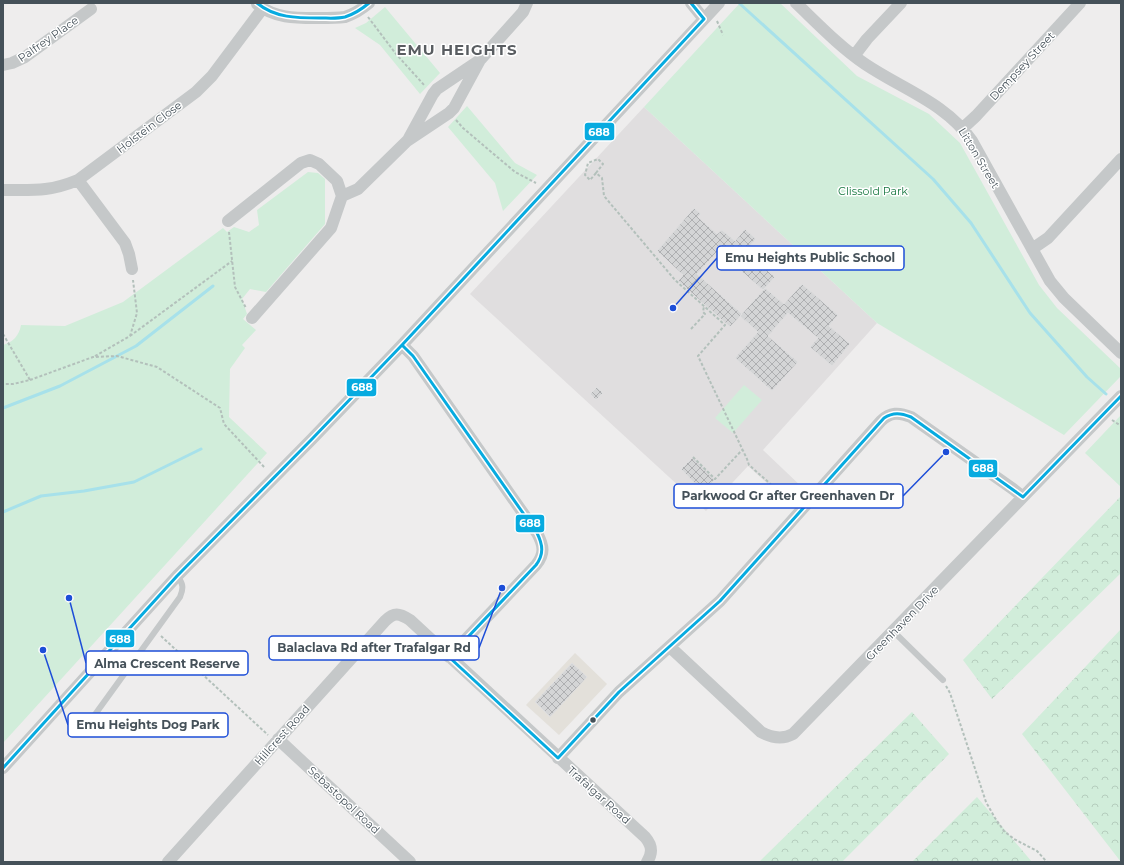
<svg xmlns="http://www.w3.org/2000/svg" width="1124" height="865" viewBox="0 0 1124 865" font-family="Montserrat,sans-serif">
<style>
.commercial{fill:#e3e0da}
.education{fill:#e0dedf}
.forest{fill:url(#forest-crowns)}
.park{fill:#d1edda}
.lines{fill:none;stroke-linecap:round;stroke-linejoin:round}
.stream{stroke:#a7e1ea;stroke-width:3}
.building{fill:url(#building-cross-hatch);stroke:#dfdfe0}
.path{stroke:#b3c0bb;stroke-width:2;stroke-dasharray:3 2;stroke-linecap:butt}
.service{stroke:#c5c8c9;stroke-width:6}
.minor{stroke:#c5c8c9;stroke-width:12}
.bus-1-casing{stroke:#fff;stroke-width:6}
.bus-1{stroke:#07abe0;stroke-width:3}
.bus-dot{fill:#455159;stroke:#fff;stroke-width:1.5}
.labels{text-anchor:middle;dominant-baseline:central;stroke-width:3;stroke-linejoin:round;paint-order:stroke}
.street-label{font-size:11px;fill:#455159;stroke:#fff}
.park-label{font-size:11px;fill:#187841;stroke:#fff}
.district-label{font-size:15px;font-weight:bold;letter-spacing:1px;fill:#595d61;stroke:#fff}
.leader{fill:none;stroke:#1d4ed8;stroke-width:1.5}
.callout-dot{fill:#1d4ed8;stroke:#fff;stroke-width:1.5}
.callout{fill:#fff;stroke:#1d4ed8;stroke-width:1.5}
.callout-label{font-size:12px;text-anchor:middle;font-weight:bold;fill:#455159}
.line-badge{stroke:#fff;stroke-width:1.5}
.badge-label{font-size:11px;text-anchor:middle;font-weight:bold;fill:#fff}
</style>
<defs>
<pattern id="forest-crowns" width="20" height="18" patternUnits="userSpaceOnUse"><rect width="20" height="18" fill="#d1edda"/><path d="M2 6a3 3 0 1 1 6 0M12 15a3 3 0 1 1 6 0" fill="none" stroke="#b5cdbd"/></pattern>
<pattern id="building-cross-hatch" width="8" height="8" patternUnits="userSpaceOnUse"><rect width="8" height="8" fill="#d4d5d6"/><path d="M0 0l8 8M0 8l8-8" fill="none" stroke="#aeafb1"/></pattern>
</defs>
<rect width="100%" height="100%" fill="#eeeded"/>
<path class="commercial" d="M575,653L607,684L559,735L526,705Z"/>
<path class="education" d="M644,107L877,323L763,450L804,489L790,504L748,466L706,511L470,294Z"/>
<path class="forest" d="M1121,496V573L992,699L963,660Z
M1121,629V862L1022,734Z
M912,712L949,754L842,862H759Z
M977,797L1032,862H912Z"/>
<path class="park" d="M740,3H780L857,76L929,114L960,143L1039,285L1057,308L1121,369L1120,377L1064,435L877,323L644,107Z
M385,7L440,73L420,94L380,45L355,28L366,23Z
M467,106L515,163L537,175L503,211L495,183L448,127Z
M308,172L318,173L325,179V224L266,292L250,289L242,299L247,314L243,319L256,330L242,345L245,348L230,369L229,417L267,453L3,743V345C13,342 19,336 21,325L65,326L123,302L223,228L227,232L234,227L249,232L259,225L257,210Z
M744,385L762,400L733,433L715,418Z
M1121,415V487L1085,453Z"/>
<g class="lines">
<path class="stream" d="M739,3L933,179L971,223L1030,313L1087,377L1106,394
M3,408L60,386L136,346L213,286
M3,512L41,496L84,491L134,482L201,449"/>
</g>
<path class="building" d="M694,208L701,214L698,217L717,234L722,230L735,241L745,229L756,239L745,251L775,277L763,290L718,251L697,274L742,314L730,327L678,281L683,275L657,251Z
M802,284L838,315L829,326L850,344L832,366L810,347L818,338L788,313L768,336L798,362L772,391L735,358L758,332L740,316L765,288L784,304Z
M597,387L603,393L596,400L590,394Z
M693,457L715,480L703,492L681,469Z
M572,663L587,677L550,717L535,702Z"/>
<g class="lines">
<path class="path" d="M368,17L396,54L425,86
M717,21L723,35
M456,120L463,128L515,172L536,183
M596,173L590,180L585,175L588,163L598,159L603,164L596,173L602,178L604,196L675,280L725,325L698,356L747,459L749,465L792,503
M229,232L235,287L246,308
M691,329L705,314L703,312L704,306
M3,334L30,380L13,384H3
M130,336L232,261
M95,356L130,336L137,313L133,280
M30,380L93,357L117,356L157,367L220,408L224,424L265,468
M1112,420L1121,426
M693,457L715,479L743,449
M161,636L268,735
M946,686L950,693L986,802L995,818L1004,831L1014,839L1037,851L1047,862"/>
<path class="service" d="M894,632L943,680
M91,720L180,597C184,588 183,583 177,576"/>
<path class="minor" d="M691,3L704,19
M796,3C818,24 840,47 865,64C902,89 946,103 972,141L1050,281L1064,298L1121,353
M257,4C275,19 298,18 320,18C328,18 336,18 345,17C354,14 362,9 369,3
M854,56L867,39L901,3
M3,65L12,63L25,57L91,9
M963,128L976,116L1080,3
M409,138L433,94L437,89L480,60L523,12L527,3
M78,180L125,243L129,254L132,269
M3,190C33,190 49,192 78,180L196,92L212,76L263,8
M342,196L358,189L407,141L449,113L454,108L480,60
M228,221L301,163L310,160L319,164L337,181L342,196
M1032,249L1048,238L1121,159
M252,318L331,228L342,196
M402,345L413,356L537,533C544,546 545,554 536,565L449,657
M670,647L761,732C772,738 782,740 793,734L1121,396
M278,739L410,862
M558,758L619,692L720,601L881,421C890,412 899,412 911,417L1013,489L1023,497
M3,768L177,576L312,439L402,345L719,3
M168,862L385,621C394,612 399,613 410,620L645,837C652,845 653,853 647,862"/>
<defs>
<path id="bus-1" d="M257,3C275,18 297,18 320,18C328,18 336,19 345,17C354,14 362,9 369,3
M402,345L413,356L537,533C543,545 544,554 536,565L449,657L558,758L619,692L720,601L884,418C893,412 901,413 911,417L1023,497L1121,396
M3,768L177,576L312,439L402,345L704,19L691,3"/>
</defs>
<use href="#bus-1" class="bus-1-casing"/>
<use href="#bus-1" class="bus-1"/>
</g>
<circle class="bus-dot" cx="593" cy="720" r="3.5"/>
<g class="labels">
<g class="street-label">
<text transform="translate(48 39) rotate(-35)">Palfrey Place</text>
<text transform="translate(1022 66) rotate(-47)">Dempsey Street</text>
<text transform="translate(149 127) rotate(-37)">Holstein Close</text>
<text transform="translate(979 158) rotate(59)">Litton Street</text>
<text transform="translate(902 623) rotate(-46)">Greenhaven Drive</text>
<text transform="translate(282 735) rotate(-48)">Hillcrest Road</text>
<text transform="translate(599 795) rotate(42)">Trafalgar Road</text>
<text transform="translate(344 800) rotate(43)">Sebastopol Road</text>
</g>
<g class="park-label">
<text x="873" y="191">Clissold Park</text>
</g>
<g class="district-label">
<text x="457" y="49">EMU HEIGHTS</text>
</g>
</g>
<path class="leader" d="M673 308L717 258M946 452L903 496M502 588L479 648M69 598L86 663M43 650L68 725"/>
<g class="callout-dot">
<circle cx="673" cy="308" r="4"/>
<circle cx="946" cy="452" r="4"/>
<circle cx="502" cy="588" r="4"/>
<circle cx="69" cy="598" r="4"/>
<circle cx="43" cy="650" r="4"/>
</g>
<g class="callout">
<rect x="717" y="246" width="187" height="24" rx="4"/>
<rect x="674" y="484" width="229" height="24" rx="4"/>
<rect x="269" y="636" width="210" height="24" rx="4"/>
<rect x="86" y="651" width="162" height="24" rx="4"/>
<rect x="68" y="713" width="160" height="24" rx="4"/>
</g>
<g class="callout-label">
<text x="810" y="262">Emu Heights Public School</text>
<text x="788" y="500">Parkwood Gr after Greenhaven Dr</text>
<text x="374" y="652">Balaclava Rd after Trafalgar Rd</text>
<text x="167" y="668">Alma Crescent Reserve</text>
<text x="148" y="729">Emu Heights Dog Park</text>
</g>
<g class="line-badge">
<rect x="584" y="122" width="31" height="19" rx="4" fill="#07abe0"/>
<rect x="346" y="378" width="31" height="19" rx="4" fill="#07abe0"/>
<rect x="968" y="459" width="30" height="19" rx="4" fill="#07abe0"/>
<rect x="515" y="514" width="30" height="19" rx="4" fill="#07abe0"/>
<rect x="105" y="629" width="30" height="19" rx="4" fill="#07abe0"/>
</g>
<g class="badge-label">
<text x="599" y="136">688</text>
<text x="362" y="391">688</text>
<text x="983" y="472">688</text>
<text x="530" y="527">688</text>
<text x="120" y="643">688</text>
</g>
<rect width="1124" height="865" fill="none" stroke="#455159" stroke-width="8"/>
</svg>
